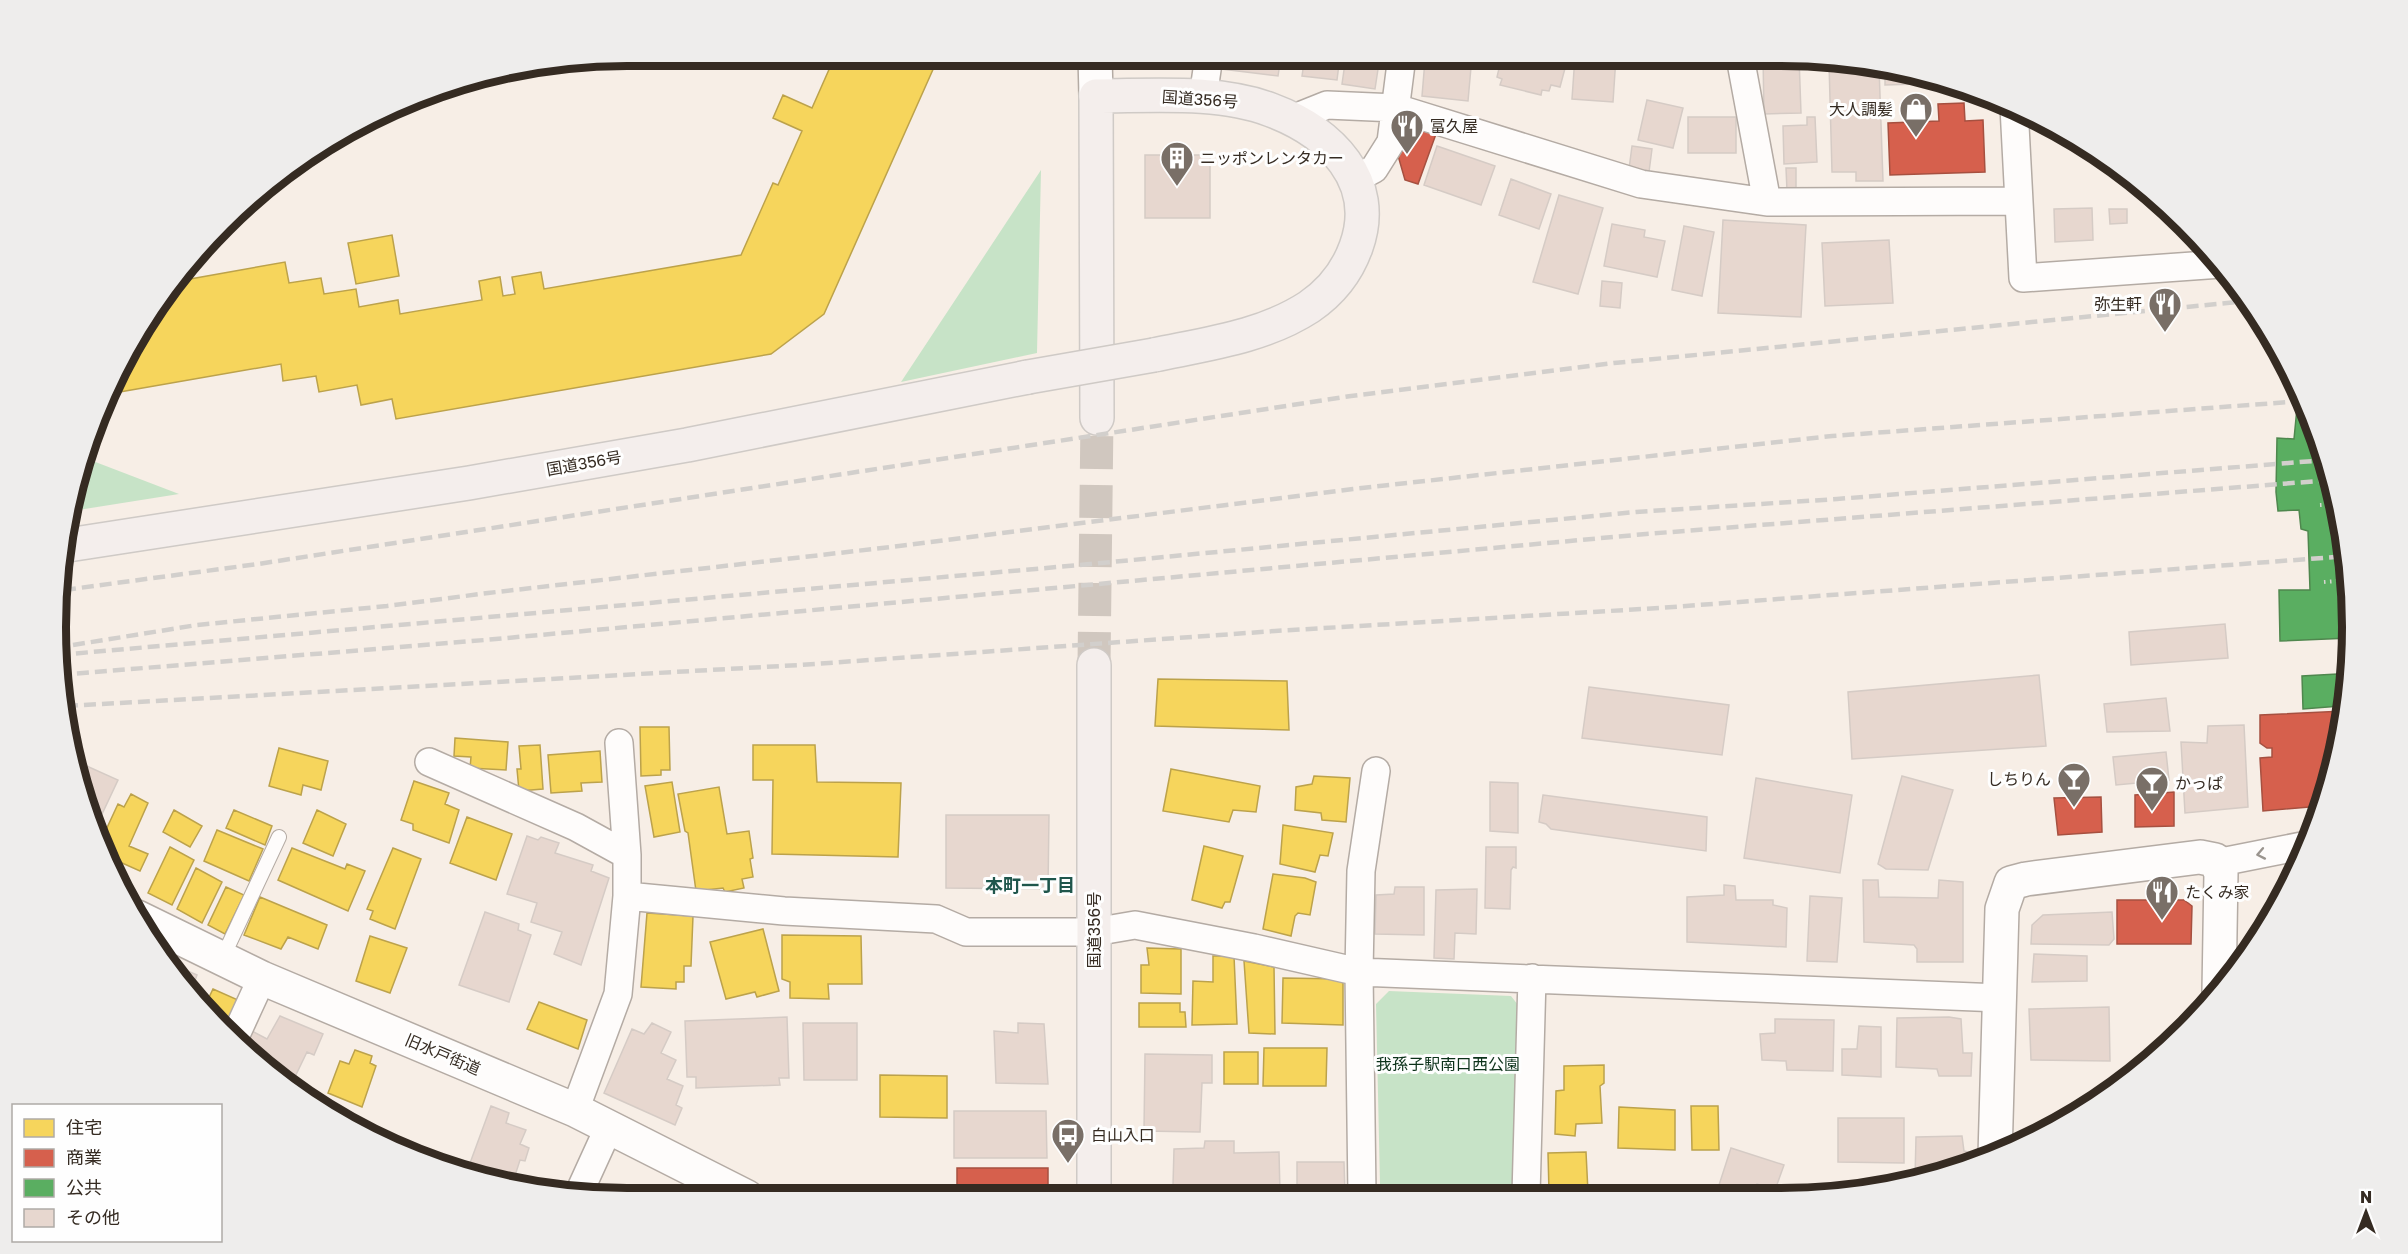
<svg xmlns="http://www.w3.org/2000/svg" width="2408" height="1254" viewBox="0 0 2408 1254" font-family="'Golos Text','Noto Sans JP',sans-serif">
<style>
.green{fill:#c7e3c7}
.homes{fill:#f6d55c;stroke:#bca24b;stroke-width:1.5}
.shops{fill:#d6604d;stroke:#a65040;stroke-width:1.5}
.public{fill:#5aae61;stroke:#4f874e;stroke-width:1.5}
.building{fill:#e7d7cf;stroke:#d5cbc5;stroke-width:1.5}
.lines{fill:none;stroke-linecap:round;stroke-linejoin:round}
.highway-tunnel{stroke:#d0c7bf;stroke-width:33;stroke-dasharray:33 16;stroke-linecap:butt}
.lane-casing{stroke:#b4aba4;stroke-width:16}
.street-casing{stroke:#b4aba4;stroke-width:30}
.secondary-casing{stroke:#b4aba4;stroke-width:36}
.highway-casing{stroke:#cfcac6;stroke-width:36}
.path{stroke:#d8d5d2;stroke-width:4;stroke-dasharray:1.5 4.5;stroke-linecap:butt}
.lane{stroke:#fefcfb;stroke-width:14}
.street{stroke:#fefcfb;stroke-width:27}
.secondary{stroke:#fefcfb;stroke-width:33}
.highway{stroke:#f4eeec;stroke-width:33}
.rail{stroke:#d2cfcc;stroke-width:4.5;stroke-dasharray:12 6;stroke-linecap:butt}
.highway-bridge-casing{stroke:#cfcac6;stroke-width:36;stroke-linecap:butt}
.highway-bridge{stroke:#f4eeec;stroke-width:33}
.oneway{stroke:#9a948e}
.labels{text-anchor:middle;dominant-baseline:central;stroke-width:6;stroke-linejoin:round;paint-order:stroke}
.street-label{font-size:16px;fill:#352b22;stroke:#fefefe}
.poi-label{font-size:16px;fill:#352b22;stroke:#fefefe;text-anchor:start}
.park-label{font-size:16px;fill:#0c321a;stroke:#fefefe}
.neighbourhood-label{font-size:18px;font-weight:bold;fill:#1f564c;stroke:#fefefe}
.rim{fill:none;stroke:#352b22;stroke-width:8}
</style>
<rect width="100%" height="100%" fill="#f7eee6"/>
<path class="green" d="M1041,170L1037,353L901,382Z
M85,458L179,494L72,511L75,479Z
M1389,991L1511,996L1522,1010L1517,1184L1506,1193L1393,1192L1380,1184L1376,1004Z"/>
<path class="homes" d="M835,56H939L824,314L771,354L396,419L392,399L361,405L357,385L319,392L316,376L283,381L281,364L114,393L152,310L179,281L285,262L289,283L321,278L324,294L356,289L359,307L398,300L400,314L482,300L479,281L500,277L503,296L515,294L512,277L541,272L544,289L741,255L773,183L778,185L802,131L773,118L783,95L812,108Z
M392,235L399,276L356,284L348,243Z
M1158,679L1287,681L1289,730L1155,726Z
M640,727H669L670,770H661V775L641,776Z
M455,738L508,742L506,770L470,768L471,757L454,756Z
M540,745L543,789L519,791L517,769H521L519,746Z
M753,745H815L817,782L901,783L898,857L772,854L773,780H753Z
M279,748L328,761L321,790L303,785L301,795L269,786Z
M600,751L602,782L581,783L582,791L551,793L548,755Z
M1171,769L1260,786L1256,812L1233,810L1229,822L1163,811Z
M1314,776L1350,778L1346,822L1322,820L1321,813L1295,810L1296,787L1312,784Z
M414,781L449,793L445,804L459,810L449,843L413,830V824L401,820Z
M672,782L680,832L654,837L645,786Z
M719,787L727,834L749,831L753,858L750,859L753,877L742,879L744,888L725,892L723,888L696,891L688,833L685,831L678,794Z
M131,794L148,803L129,846L148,854L140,871L104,855L99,845L118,804L124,807Z
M174,810L202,826L190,847L163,832Z
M234,810L272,826L265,845L226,828Z
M317,810L346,824L333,856L303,843Z
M467,817L512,834L496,880L450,863Z
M1283,825L1333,833L1328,856L1320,855L1315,872L1280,864Z
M217,830L263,849L249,881L204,861Z
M1204,846L1243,856L1230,902H1225L1222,908L1192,900Z
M170,847L194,860L172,905L148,893Z
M292,848L345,869L347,864L365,871L348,911L278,880Z
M393,848L421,859L395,929L370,919L373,911L367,909Z
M196,868L222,882L202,923L177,909Z
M1273,874L1305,878L1316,882L1310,915L1298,913L1295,916L1291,936L1263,929Z
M226,887L244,895L225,934L208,925Z
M260,897L327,925L318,949L288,937L281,949L244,935Z
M647,913L693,916L691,966H684V982H676V989L641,987Z
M763,929L779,991L757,997L755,992L726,999L710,942Z
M782,935L861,936L862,984H828L829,999L790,998V982L782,979Z
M370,936L407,948L390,993L356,981Z
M1147,948L1181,949V994L1141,993V965H1149Z
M1213,956H1234L1237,1024L1192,1025L1193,981L1213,982Z
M1244,961L1274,967L1275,1034L1249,1033Z
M1283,978L1343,979V1025L1282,1023Z
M213,989L238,1000L223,1031L204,1008Z
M539,1002L587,1020L578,1049L527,1029Z
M1139,1003H1180V1012H1185L1186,1027H1139Z
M1264,1048H1327L1326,1086H1263Z
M355,1050L372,1056L370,1063L376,1066L362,1107L328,1093L340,1061L349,1064Z
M1224,1052H1258V1084H1224Z
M1604,1065V1083L1600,1086L1602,1123L1576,1124L1575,1136L1555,1134L1556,1091L1564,1090V1066Z
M880,1075L947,1076V1118L880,1117Z
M1691,1106H1718L1719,1150H1692Z
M1619,1107L1675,1110V1150L1618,1148Z
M1586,1152L1588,1192H1549L1548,1153Z"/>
<path class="shops" d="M1141,56H1193V66L1144,63L1145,59H1141Z
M1964,103L1965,121L1983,120L1985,172L1890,175L1888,123L1939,121L1938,104Z
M1407,124L1436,134L1418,184L1405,180L1397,152Z
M2344,711L2333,775L2321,806L2263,811L2260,758L2272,757V748H2267L2260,743V715Z
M2174,792V826L2135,827V795Z
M2101,797L2102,832L2058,835L2054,798Z
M2117,900H2184L2192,906L2191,944H2117Z
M957,1168H1048V1196H957Z"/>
<path class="public" d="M2295,384L2322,444L2348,553L2350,638L2280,641L2279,590H2310L2308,531L2301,529L2299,510L2278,511L2276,492L2277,438L2294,439L2297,408Z
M2337,674L2340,706L2303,709L2302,676Z"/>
<path class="building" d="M1224,56H1281L1278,76L1222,69Z
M1305,56H1340L1337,80L1302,76Z
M1346,56H1380L1375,89L1342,84Z
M1439,56H1472L1468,101L1422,96L1425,60L1439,61Z
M1502,56H1565L1568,57L1560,87L1551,85L1549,91L1542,90L1541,95L1500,85L1502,79L1497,77Z
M1575,56L1616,57L1613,102L1572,99Z
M1763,57H1799L1801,113L1764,114Z
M1819,57L1879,67L1883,181H1856V172H1832L1829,63L1820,64Z
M1885,68L1929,75L1949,83L1885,85Z
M1647,100L1683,108L1673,148L1638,140Z
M1688,117H1736V153H1688Z
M1807,117H1815L1817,162L1784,164L1783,126L1807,125Z
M1437,146L1495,166L1481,205L1424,185Z
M1632,146L1652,149L1649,172L1629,169Z
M1145,155H1210V218H1145Z
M1786,168H1796V191H1787Z
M1511,179L1551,194L1539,229L1499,215Z
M1559,195L1603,208L1578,294L1533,282Z
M2163,206L2176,218L2164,219Z
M2092,208L2093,240L2055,242L2054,209Z
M2109,209H2127V223L2110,224Z
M1723,220L1806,225L1801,317L1718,313Z
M1612,224L1645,230L1644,237L1665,241L1657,277L1604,266Z
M1684,226L1714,232L1702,296L1672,290Z
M1889,240L1893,303L1825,306L1822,243Z
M1602,281L1622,283L1620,308L1600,306Z
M2225,624L2228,658L2131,665L2129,632Z
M2039,675L2046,746L1852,759L1848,692Z
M1589,687L1729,705L1722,755L1582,738Z
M2166,698L2170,731L2107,732L2104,704Z
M2244,725L2248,807L2185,813L2181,742L2207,743L2208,726Z
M2166,752L2169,780L2116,785L2113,757Z
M80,763L118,780L95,829Z
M1902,776L1953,790L1928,870L1886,869L1878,864Z
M1756,778L1852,795L1840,873L1744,858Z
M1490,782L1518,783V833L1490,831Z
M1543,795L1707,817L1706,851L1551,829L1546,824L1539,822Z
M946,815H1049L1048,889L946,888Z
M527,836L538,840L541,837L559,843L555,853L593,865L591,871L609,878L581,965L554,954L562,932L531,922L537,903L507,894Z
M1486,847H1516V868L1513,867L1511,870L1510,909L1485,908Z
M1863,880H1878L1879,897L1938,898L1939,880L1963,882V962H1917V949L1914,945L1864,942Z
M1724,885L1735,886L1736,900H1773V905L1787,908L1786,947L1687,942V897L1724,895Z
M1395,887H1424V935L1375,934L1376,895L1394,894Z
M1477,889L1476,934L1455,933L1454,959L1434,958L1436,890Z
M1810,896L1842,898L1837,962L1807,961Z
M485,912L519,924L518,930L531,935L509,1002L459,985Z
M2112,912L2114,939L2109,945L2031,944L2032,925L2043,915Z
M2034,954L2087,956V981L2032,982Z
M166,962L197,975L191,992Z
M2109,1007L2110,1061L2031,1060L2029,1009Z
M280,1016L323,1034L314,1055L307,1052L293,1081L245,1047L252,1031L267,1039Z
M787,1017L789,1078H779L780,1085L696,1088V1077H687L685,1021Z
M1949,1017L1961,1019L1963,1053H1972L1971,1076H1939L1937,1069L1896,1067L1897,1018Z
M1775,1019L1834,1020L1833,1071L1787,1070L1786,1061L1762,1060L1760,1034L1775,1033Z
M652,1023L671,1032L661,1053L676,1060L667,1079L683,1086L676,1105L682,1108L675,1125L604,1093L632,1029L644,1034Z
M803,1023H857V1080H804Z
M1018,1023L1044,1024L1048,1084L996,1083L994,1031L1018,1033Z
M1859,1026L1881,1027V1077L1842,1075V1049H1857Z
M1145,1054L1212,1055V1083H1202L1200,1132L1144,1131Z
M491,1106L509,1113L506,1123L526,1130L520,1144L529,1148L525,1161L520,1160L512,1185L479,1179L466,1174Z
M954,1111H1046L1047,1158H954Z
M1838,1118H1904V1163L1838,1162Z
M1962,1136L1964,1151L1969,1152V1163L1915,1178L1916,1137Z
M1205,1141H1234V1153L1279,1152L1280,1194H1260V1186L1173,1185L1174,1149L1204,1148Z
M1731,1148L1784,1165L1775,1190L1757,1184L1753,1194H1744L1719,1185Z
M1297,1162H1344L1345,1195H1297Z"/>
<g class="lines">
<path class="highway-tunnel" d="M1094,665L1097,418"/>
<defs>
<path id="lane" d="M222,959L279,837"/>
<path id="street" d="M1740,57L1767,202
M1203,97L1209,56
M2014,107L2023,278L2221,264
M1292,119L1327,105L1396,108L1641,184L1767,202L2018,201
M1355,179L1374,169L1391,142L1402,56
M429,762L576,827L627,855
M2216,863L2307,845
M627,896L784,911L936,919L966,932H1094L1135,925L1254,948L1359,972L2000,998
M234,1039L262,978
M575,1110L618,994L627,896V855L619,743
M578,1195L609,1127
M1362,1195L1359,972L1361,871L1376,771
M1526,1195L1532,978"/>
<path id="secondary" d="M1095,56L1096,96
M137,917L262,978L575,1110L747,1197
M1995,1156L2002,909L2011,883L2026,879L2200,857L2215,860L2221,873L2219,991"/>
<path id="highway" d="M1097,418L1096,96C1151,96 1219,90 1271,110C1330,132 1380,181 1356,247C1347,272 1331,292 1309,307C1263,337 1206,344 1154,355
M68,545L469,483L687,445L1028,377
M1094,1196V665"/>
</defs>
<use href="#lane" class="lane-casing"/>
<use href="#street" class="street-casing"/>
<use href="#secondary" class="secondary-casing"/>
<use href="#highway" class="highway-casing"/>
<path class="path" d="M2320,505L2336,504
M2324,582L2349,580"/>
<use href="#lane" class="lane"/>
<use href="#street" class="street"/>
<use href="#secondary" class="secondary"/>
<use href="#highway" class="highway"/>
<path class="rail" d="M64,590L258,564L1351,396L1614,363L2247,301
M73,645L197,625L387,606L488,593L891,547L1353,489L1832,436L2303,401
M58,655L1080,565L1636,512L1837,499L2326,460
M59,675L485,640L1646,534L2331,480
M66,706L800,665L1275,631L1659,608L2348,556"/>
<defs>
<path id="highway-bridge" d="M1028,377L1154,355"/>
</defs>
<use href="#highway-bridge" class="highway-bridge-casing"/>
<use href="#highway-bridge" class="highway-bridge"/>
</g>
<defs><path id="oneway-chevron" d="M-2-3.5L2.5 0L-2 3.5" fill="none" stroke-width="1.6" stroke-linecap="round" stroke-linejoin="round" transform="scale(1.5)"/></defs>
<use class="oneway" href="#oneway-chevron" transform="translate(2261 854) rotate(169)"/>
<defs>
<symbol id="shop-pin" viewBox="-11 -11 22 30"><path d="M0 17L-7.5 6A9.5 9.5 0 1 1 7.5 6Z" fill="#796f67" stroke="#fefefe"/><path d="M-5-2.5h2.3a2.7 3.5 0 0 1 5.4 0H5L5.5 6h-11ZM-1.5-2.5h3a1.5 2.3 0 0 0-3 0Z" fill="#fff"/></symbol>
<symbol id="restaurant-pin" viewBox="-11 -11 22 30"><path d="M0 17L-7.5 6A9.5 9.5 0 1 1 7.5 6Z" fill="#796f67" stroke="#fefefe"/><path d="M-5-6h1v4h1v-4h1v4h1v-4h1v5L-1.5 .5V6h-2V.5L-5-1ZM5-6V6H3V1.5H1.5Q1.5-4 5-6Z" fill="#fff"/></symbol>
<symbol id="building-pin" viewBox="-11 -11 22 30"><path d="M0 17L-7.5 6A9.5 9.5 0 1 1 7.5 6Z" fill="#796f67" stroke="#fefefe"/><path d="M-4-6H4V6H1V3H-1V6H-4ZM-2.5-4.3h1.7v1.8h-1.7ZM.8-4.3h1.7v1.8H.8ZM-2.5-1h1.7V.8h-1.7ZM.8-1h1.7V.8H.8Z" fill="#fff"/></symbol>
<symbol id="bar-pin" viewBox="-11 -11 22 30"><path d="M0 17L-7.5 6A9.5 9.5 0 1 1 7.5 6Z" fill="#796f67" stroke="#fefefe"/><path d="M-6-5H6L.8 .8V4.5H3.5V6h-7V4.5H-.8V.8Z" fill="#fff"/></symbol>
<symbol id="bus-pin" viewBox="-11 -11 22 30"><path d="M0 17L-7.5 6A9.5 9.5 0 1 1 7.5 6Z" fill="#796f67" stroke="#fefefe"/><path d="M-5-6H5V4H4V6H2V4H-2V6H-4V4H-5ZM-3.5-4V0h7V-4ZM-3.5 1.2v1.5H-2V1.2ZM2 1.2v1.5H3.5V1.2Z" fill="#fff"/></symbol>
</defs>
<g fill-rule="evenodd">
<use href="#shop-pin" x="1897" y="90" width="38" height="52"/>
<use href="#restaurant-pin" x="1388" y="107" width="38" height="52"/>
<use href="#building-pin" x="1158" y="139" width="38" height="52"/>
<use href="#restaurant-pin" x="2146" y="285" width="38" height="52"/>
<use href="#bar-pin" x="2055" y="760" width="38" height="52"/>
<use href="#bar-pin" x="2133" y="764" width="38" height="52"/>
<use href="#restaurant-pin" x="2143" y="873" width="38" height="52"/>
<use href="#bus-pin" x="1049" y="1116" width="38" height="52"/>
</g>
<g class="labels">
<g class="street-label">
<text transform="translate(1200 99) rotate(4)">国道356号</text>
<text transform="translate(584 463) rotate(-10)">国道356号</text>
<text transform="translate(1094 930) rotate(-90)">国道356号</text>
<text transform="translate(443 1054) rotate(23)">旧水戸街道</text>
</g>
<g class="poi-label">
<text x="1893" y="109" text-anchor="end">大人調髪</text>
<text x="1430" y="126">富久屋</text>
<text x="1200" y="158">ニッポンレンタカー</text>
<text x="2142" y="304" text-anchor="end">弥生軒</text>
<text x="2051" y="779" text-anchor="end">しちりん</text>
<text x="2175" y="783">かっぱ</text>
<text x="2185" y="892">たくみ家</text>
<text x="1091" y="1135">白山入口</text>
</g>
<g class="park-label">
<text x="1448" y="1064">我孫子駅南口西公園</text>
</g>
<g class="neighbourhood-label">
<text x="1030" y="885">本町一丁目</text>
</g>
</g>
<path d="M0 0H2408V1254H0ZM627 66H1781A561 561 0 0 1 2342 627V627A561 561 0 0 1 1781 1188H627A561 561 0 0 1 66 627V627A561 561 0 0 1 627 66Z" fill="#eeedec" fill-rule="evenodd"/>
<path class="rim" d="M627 66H1781A561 561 0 0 1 2342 627V627A561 561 0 0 1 1781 1188H627A561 561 0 0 1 66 627V627A561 561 0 0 1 627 66Z"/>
<rect x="12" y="1104" width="210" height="138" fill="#fefefe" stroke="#aeaaa6" stroke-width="1.5"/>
<rect x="24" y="1119" width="30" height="18" fill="#f6d55c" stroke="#aeaaa6" stroke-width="1.5"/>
<text x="66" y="1134" font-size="18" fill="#352b22">住宅</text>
<rect x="24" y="1149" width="30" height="18" fill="#d6604d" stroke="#aeaaa6" stroke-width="1.5"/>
<text x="66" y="1164" font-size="18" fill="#352b22">商業</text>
<rect x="24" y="1179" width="30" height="18" fill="#5aae61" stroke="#aeaaa6" stroke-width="1.5"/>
<text x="66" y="1194" font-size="18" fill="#352b22">公共</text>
<rect x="24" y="1209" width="30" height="18" fill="#e7d7cf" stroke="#aeaaa6" stroke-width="1.5"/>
<text x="66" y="1224" font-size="18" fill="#352b22">その他</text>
<g transform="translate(2366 1212)" stroke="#fefefe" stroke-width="4.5" paint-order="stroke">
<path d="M0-4.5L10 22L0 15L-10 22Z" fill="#352b22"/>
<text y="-9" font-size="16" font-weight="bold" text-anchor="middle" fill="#352b22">N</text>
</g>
</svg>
